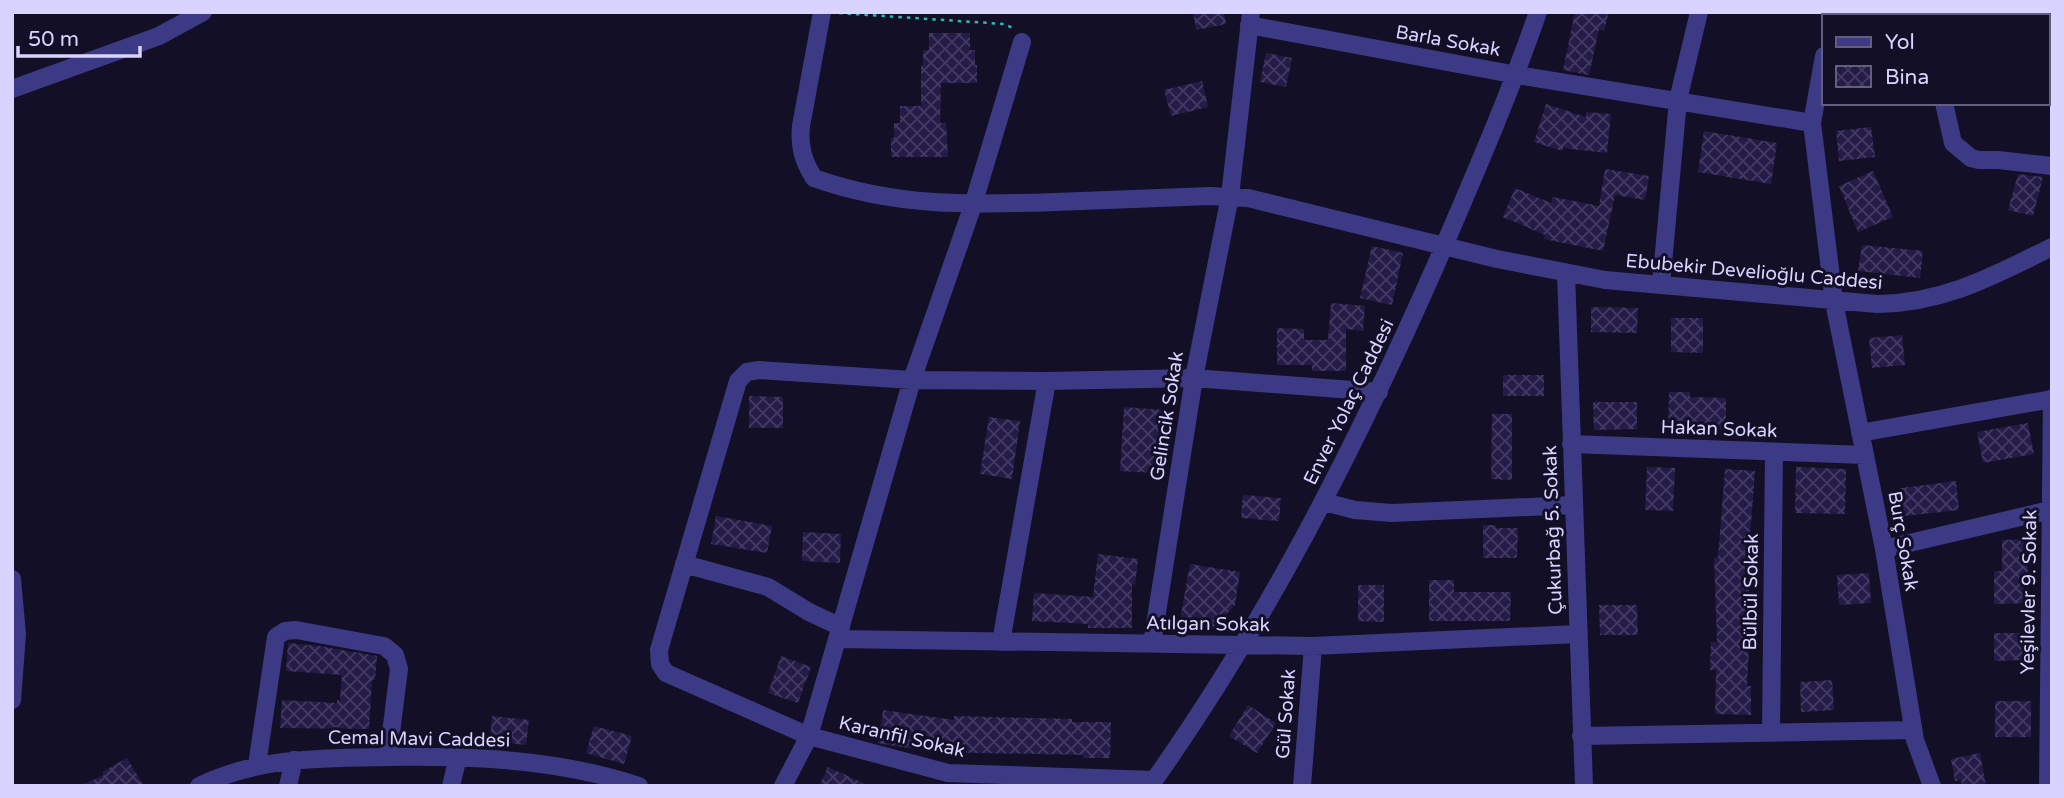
<svg xmlns="http://www.w3.org/2000/svg" width="2064" height="798" viewBox="0 0 2064 798" font-family="'Varela Round',sans-serif">
<style>
.building{fill:url(#building-cross-hatch)}
.lines{fill:none;stroke-linecap:round;stroke-linejoin:round}
.path{stroke:#2fb8b0;stroke-width:2.5;stroke-dasharray:3.5 5;stroke-linecap:butt}
.minor{stroke:#3d3a85;stroke-width:18}
.labels{text-anchor:middle;dominant-baseline:central;stroke-width:6;stroke-linejoin:round;paint-order:stroke}
.street-label{font-size:19px;fill:#d9d4ff;stroke:#130f26}
</style>
<defs>
<pattern id="building-cross-hatch" width="8" height="8" patternUnits="userSpaceOnUse" patternTransform="scale(1.75)"><rect width="8" height="8" fill="#241b47"/><path d="M0 0l8 8M0 8l8-8" fill="none" stroke="#433b63"/></pattern>
</defs>
<rect width="100%" height="100%" fill="#130f26"/>
<path class="building" d="M1193,12H1224L1226,24L1196,30Z
M1575,12H1609L1604,31L1599,29L1589,75L1563,70Z
M929,33H970V50H975V65H977V83H941L940,123H946L948,157H891V138H894V123H900V106H921V65H923V50H929Z
M1266,53L1292,58L1286,87L1260,82Z
M1202,81L1208,107L1171,116L1164,90Z
M1546,104L1586,117V112L1611,114L1607,153L1563,148L1562,151L1534,142Z
M1871,127L1875,157L1839,161L1836,131Z
M1704,131L1777,143L1771,184L1698,172Z
M1605,169L1649,176L1645,200L1615,195L1603,251L1544,239L1545,235L1503,217L1515,188L1551,203L1553,197L1599,206Z
M1873,171L1893,217L1858,232L1839,186Z
M2018,174L2043,177L2033,216L2008,210Z
M1862,245L1923,251L1920,278L1858,271Z
M1372,246L1403,253L1392,305L1360,298Z
M1331,303L1365,306L1363,331L1346,329V371H1312V365H1277V328L1304,329V340H1328Z
M1591,307L1638,308L1637,333L1591,332Z
M1671,318H1703V353L1671,352Z
M1902,335L1905,365L1872,368L1869,338Z
M1503,375H1544V396H1503Z
M1669,392H1690V397L1726,398V430L1668,429Z
M749,396L783,397V428H749Z
M1593,402H1637V429L1594,430Z
M1124,407L1165,410L1163,437H1158L1156,473L1120,471Z
M1492,414H1512V480L1491,479Z
M989,417L1020,421L1012,479L980,474Z
M2028,423L2034,454L1983,463L1977,432Z
M1647,467L1675,468L1673,511L1645,510Z
M1796,467L1846,469L1845,514L1795,513Z
M1725,469L1755,471L1750,536H1747L1750,630L1747,686H1751V715L1715,714L1716,670H1710L1711,642H1717L1714,558H1718Z
M1956,481L1959,510L1904,516L1901,488Z
M1243,495L1281,498L1279,521L1241,518Z
M716,516L772,526L767,553L711,544Z
M1483,525H1496V528H1518L1517,558H1483Z
M803,532L841,534L840,563L802,561Z
M2034,539V565H2028V603L1994,604V571H2002V540Z
M1098,554L1138,559L1135,585L1132,584V628H1088V624L1032,621L1034,593L1093,597Z
M1190,564L1240,572L1235,605L1210,631L1179,626Z
M1869,573L1871,603L1839,605L1837,575Z
M1429,580H1454V592H1511L1510,621H1429Z
M1358,585H1384V622L1358,621Z
M1599,605H1637L1638,635H1600Z
M1994,633H2024V660L1994,661Z
M288,643L319,646L377,656L375,680H372L369,729L280,728L282,700L337,703V700H340L342,675L286,671Z
M781,656L811,667L798,703L768,693Z
M1832,680L1834,710L1801,712L1800,682Z
M1995,701H2031V737H1995Z
M1248,705L1276,723L1257,753L1229,736Z
M883,710L954,720V716L1072,719V722H1111L1110,758H1083V755L938,752L888,745L878,743Z
M492,716L529,720L526,745L490,741Z
M594,726L632,736L624,764L586,753Z
M1980,753L1986,786H1962L1961,780L1955,781L1951,759Z
M127,758L144,786H80L104,775L102,772Z
M828,767L870,786H819Z"/>
<g class="lines">
<path class="path" d="M839,13L1004,24L1013,28"/>
<path class="minor" d="M822,12L801,126C799,146 803,161 814,178C895,207 971,205 1056,202C1107,200 1159,198 1210,196L1248,198L1497,259L1605,280L1877,304C1944,303 1993,276 2052,247
M1832,16V12
M1944,16V12
M1249,25L1517,75L1812,123L1834,302L1884,549L1915,740L1932,786
M12,89L159,36L203,12
M1944,103L1953,143L1971,158L1979,160H1998L2052,166
M1812,123L1824,56
M1566,273L1584,786
M1661,285L1678,100L1699,12
M1860,433L2052,399
M1571,444L1865,455
M1324,502L1355,510L1392,513L1573,505
M1884,549L2050,510
M684,564L768,587L809,612L841,627
M12,579L17,634L12,700
M838,639L1313,646L1577,634
M1001,642L1047,381
M1152,644L1194,378L1230,196L1251,12
M1771,733L1774,452
M1581,736L1913,730
M257,765L276,637L285,631L296,630L384,646L395,655L399,669L388,757
M1154,780L948,773L809,736L666,673L660,664L659,650L738,381L747,372L759,370L912,380L1047,381L1194,378L1379,392
M199,786C259,757 322,758 387,757C472,756 558,759 639,786
M288,786L294,760
M451,786L458,757
M783,786L809,736L912,380L973,205L1022,42
M1150,786C1265,625 1355,448 1435,267C1471,183 1508,99 1538,12
M1302,786L1313,646
M2048,786L2052,398"/>
</g>
<g class="labels">
<g class="street-label">
<text transform="translate(1448 41) rotate(10)">Barla Sokak</text>
<text transform="translate(1754 272) rotate(5)">Ebubekir Develioğlu Caddesi</text>
<text transform="translate(1349 402) rotate(-64)">Enver Yolaç Caddesi</text>
<text transform="translate(1167 416) rotate(-81)">Gelincik Sokak</text>
<text transform="translate(1719 429) rotate(2)">Hakan Sokak</text>
<text transform="translate(1553 530) rotate(-92)">Çukurbağ 5. Sokak</text>
<text transform="translate(1903 541) rotate(80)">Burç Sokak</text>
<text transform="translate(1751 592) rotate(-89)">Bülbül Sokak</text>
<text transform="translate(2029 592) rotate(-89)">Yeşilevler 9. Sokak</text>
<text transform="translate(1208 624) rotate(1)">Atılgan Sokak</text>
<text transform="translate(1286 714) rotate(-86)">Gül Sokak</text>
<text transform="translate(902 737) rotate(13)">Karanfil Sokak</text>
<text transform="translate(419 739) rotate(1)">Cemal Mavi Caddesi</text>
</g>
</g>
<rect width="2064" height="798" fill="none" stroke="#d9d4ff" stroke-width="28"/>
<rect x="1822" y="14" width="228" height="91" fill="#130f26" stroke="#625e7d" stroke-width="2"/>
<rect x="1836" y="37" width="35" height="10" fill="#3d3a85" stroke="#625e7d" stroke-width="2"/>
<text x="1885" y="49" font-size="21" fill="#d9d4ff">Yol</text>
<rect x="1836" y="66" width="35" height="21" fill="url(#building-cross-hatch)" stroke="#625e7d" stroke-width="2"/>
<text x="1885" y="84" font-size="21" fill="#d9d4ff">Bina</text>
<path d="M18 46v10h122v-10" fill="none" stroke="#d9d4ff" stroke-width="3.5"/>
<text x="28" y="46" font-size="21" fill="#d9d4ff" stroke="#130f26" stroke-width="5" paint-order="stroke">50 m</text>
</svg>
